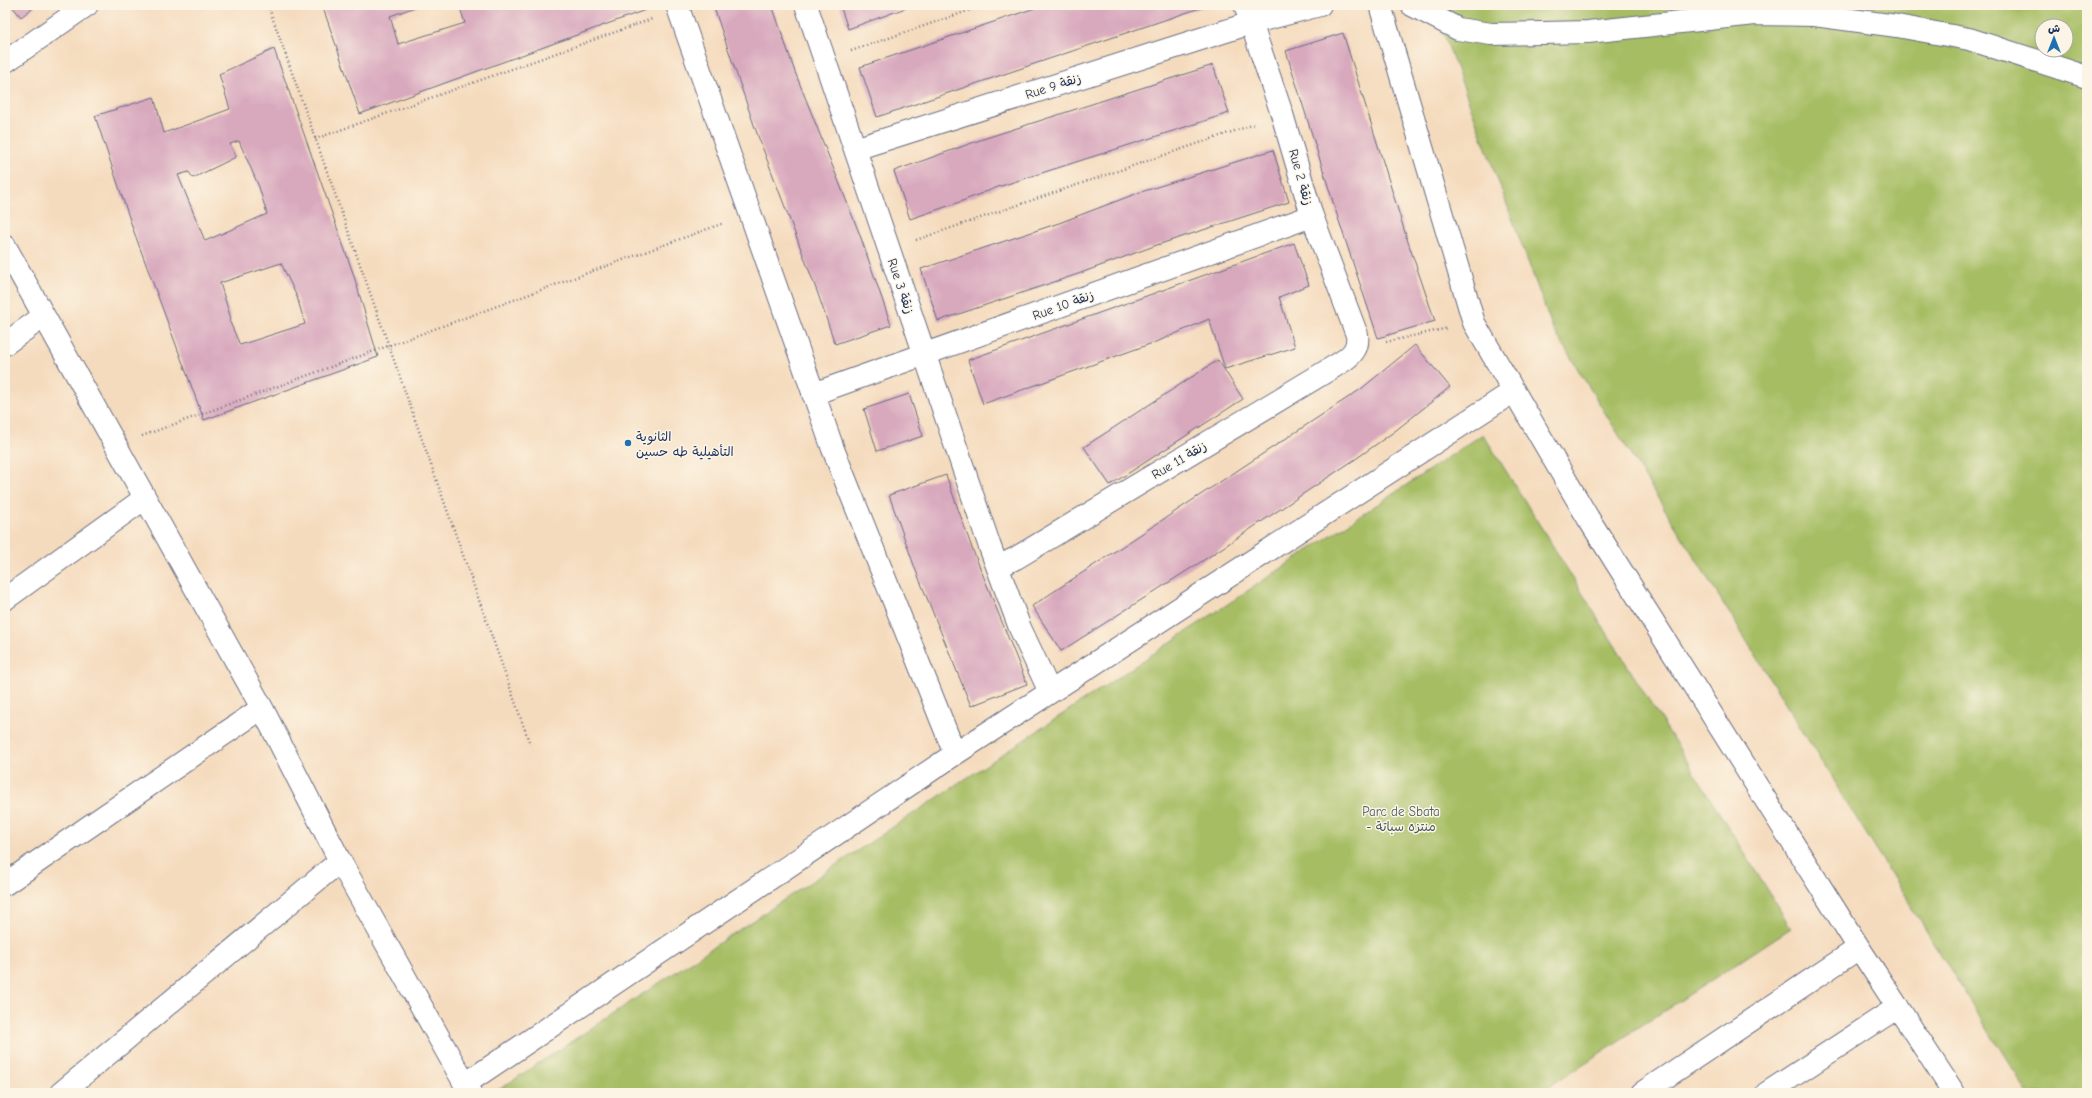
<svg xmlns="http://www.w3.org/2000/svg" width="2092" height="1098" viewBox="0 0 2092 1098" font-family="'Comic Neue','Playpen Sans Arabic',sans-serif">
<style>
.green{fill:#a6bd63;stroke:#607660;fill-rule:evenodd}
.building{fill:#d8a8bd;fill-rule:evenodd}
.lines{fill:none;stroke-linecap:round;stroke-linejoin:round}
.street-casing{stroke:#676b80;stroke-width:24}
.path{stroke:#676b80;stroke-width:2.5;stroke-dasharray:1 3;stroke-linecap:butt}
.street{stroke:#fff;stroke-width:22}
.poi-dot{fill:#1f6fb2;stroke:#fcf5e5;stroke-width:1.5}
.labels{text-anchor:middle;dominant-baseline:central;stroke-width:3;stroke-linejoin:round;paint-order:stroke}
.street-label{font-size:13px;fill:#1b2f5e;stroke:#fcf5e5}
.poi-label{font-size:13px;fill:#1b2f5e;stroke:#fcf5e5;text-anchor:start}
.park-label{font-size:13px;fill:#455a60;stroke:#fcf5e5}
</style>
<rect width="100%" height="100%" fill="#fcf5e5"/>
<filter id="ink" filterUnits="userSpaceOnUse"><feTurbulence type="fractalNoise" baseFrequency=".025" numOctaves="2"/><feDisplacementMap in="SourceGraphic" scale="8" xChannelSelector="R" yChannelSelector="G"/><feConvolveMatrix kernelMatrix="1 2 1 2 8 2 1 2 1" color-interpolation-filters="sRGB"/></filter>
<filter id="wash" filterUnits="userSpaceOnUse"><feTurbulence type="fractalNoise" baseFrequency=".012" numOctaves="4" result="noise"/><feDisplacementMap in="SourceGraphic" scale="16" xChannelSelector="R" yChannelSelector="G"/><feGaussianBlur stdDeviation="0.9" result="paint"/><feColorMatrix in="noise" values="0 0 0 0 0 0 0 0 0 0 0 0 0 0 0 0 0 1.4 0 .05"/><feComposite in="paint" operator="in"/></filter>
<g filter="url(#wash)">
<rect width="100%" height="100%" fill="#f5dbbe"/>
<path class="green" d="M1433,5H2087V1093H2027L1553,329ZM2042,26H2066V50H2042Z
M1483,434L1791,928L1539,1093H494Z"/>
<g id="blocks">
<path class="building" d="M11,5H37L21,17Z
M322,5H421L390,16L398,44L465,23L459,5H650L651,8L360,114Z
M713,5H772L795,72L860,235L891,325L835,344L818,294L755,128Z
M840,5H914L848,29Z
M1044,5L1206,6L877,117L860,67Z
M1343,33L1407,239L1435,321L1378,338L1338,218L1286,51Z
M274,49L353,273L378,357L204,420L134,232L95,116L154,97L164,133L230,109L219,74ZM239,141L259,187L267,214L205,241L178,175L189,172L193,178L236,157L230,144ZM281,263L297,297L305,324L240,345L229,320L231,319L220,283Z
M1213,65L1229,113L998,187L957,203L910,219L894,171L983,139Z
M1273,150L1289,202L1157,245L1078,274L938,321L921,269L1059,223L1138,193Z
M1294,243L1309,285L1279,297L1295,347L1225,369L1209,319L1161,340L983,404L968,360Z
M1415,345L1450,387L1395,431L1357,458L1207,558L1061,651L1032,606L1361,389Z
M1218,360L1243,399L1110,485L1084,447Z
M909,394L923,436L877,451L864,409Z
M946,475L972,548L1027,684L971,706L916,571L889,495Z"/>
</g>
</g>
<g filter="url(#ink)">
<use href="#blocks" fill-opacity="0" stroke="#676b80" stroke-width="1"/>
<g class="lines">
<defs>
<path id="street" d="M677,5L833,449L955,754
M806,5L990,547L1020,628L1050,692
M1380,5L1474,323L1588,518L1859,948L1954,1093
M1412,5L1458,29L1491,34L1588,32L1755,14L1814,15L1897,26L1969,39L2087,77
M5,62L87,5
M855,149L1251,23L1320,5
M5,246L262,708L340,861L61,1093
M5,344L44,316
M813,394L1312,216
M998,567L1016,558L1340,363C1351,356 1359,349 1357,335L1312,216L1282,114L1245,5
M5,599L145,498
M340,861L470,1093
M5,884L262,708
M465,1084L955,754L1514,391
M1642,1093L1859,948
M1767,1093L1898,1007"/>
</defs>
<use href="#street" class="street-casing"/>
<path class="path" d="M268,5L530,744
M851,51L985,5
M315,139L652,19
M916,240L1255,124
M1386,342L1448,328
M142,436L724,223"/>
<use href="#street" class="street"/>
</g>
</g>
<circle class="poi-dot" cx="628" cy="443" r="4"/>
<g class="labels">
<g class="street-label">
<text transform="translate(1053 86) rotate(-18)">Rue 9 زنقة</text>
<text transform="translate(1301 177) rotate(74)">Rue 2 زنقة</text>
<text transform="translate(901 286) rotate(71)">Rue 3 زنقة</text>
<text transform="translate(1063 305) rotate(-20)">Rue 10 زنقة</text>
<text transform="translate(1179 460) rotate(-31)">Rue 11 زنقة</text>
</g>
<g class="poi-label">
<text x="636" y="436">الثانوية<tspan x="636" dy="15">التأهيلية طه حسين</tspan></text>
</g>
<g class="park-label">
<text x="1401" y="811">Parc de Sbata<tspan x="1401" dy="15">- منتزه سباتة</tspan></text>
</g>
</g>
<rect width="2092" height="1098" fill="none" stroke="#fcf5e5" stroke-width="20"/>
<g transform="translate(2054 38)"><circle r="19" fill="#fcf5e5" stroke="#a2a6af"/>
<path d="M0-3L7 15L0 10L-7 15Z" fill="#1f6fb2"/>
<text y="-6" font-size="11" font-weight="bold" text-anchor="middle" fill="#1b2f5e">ش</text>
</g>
</svg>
